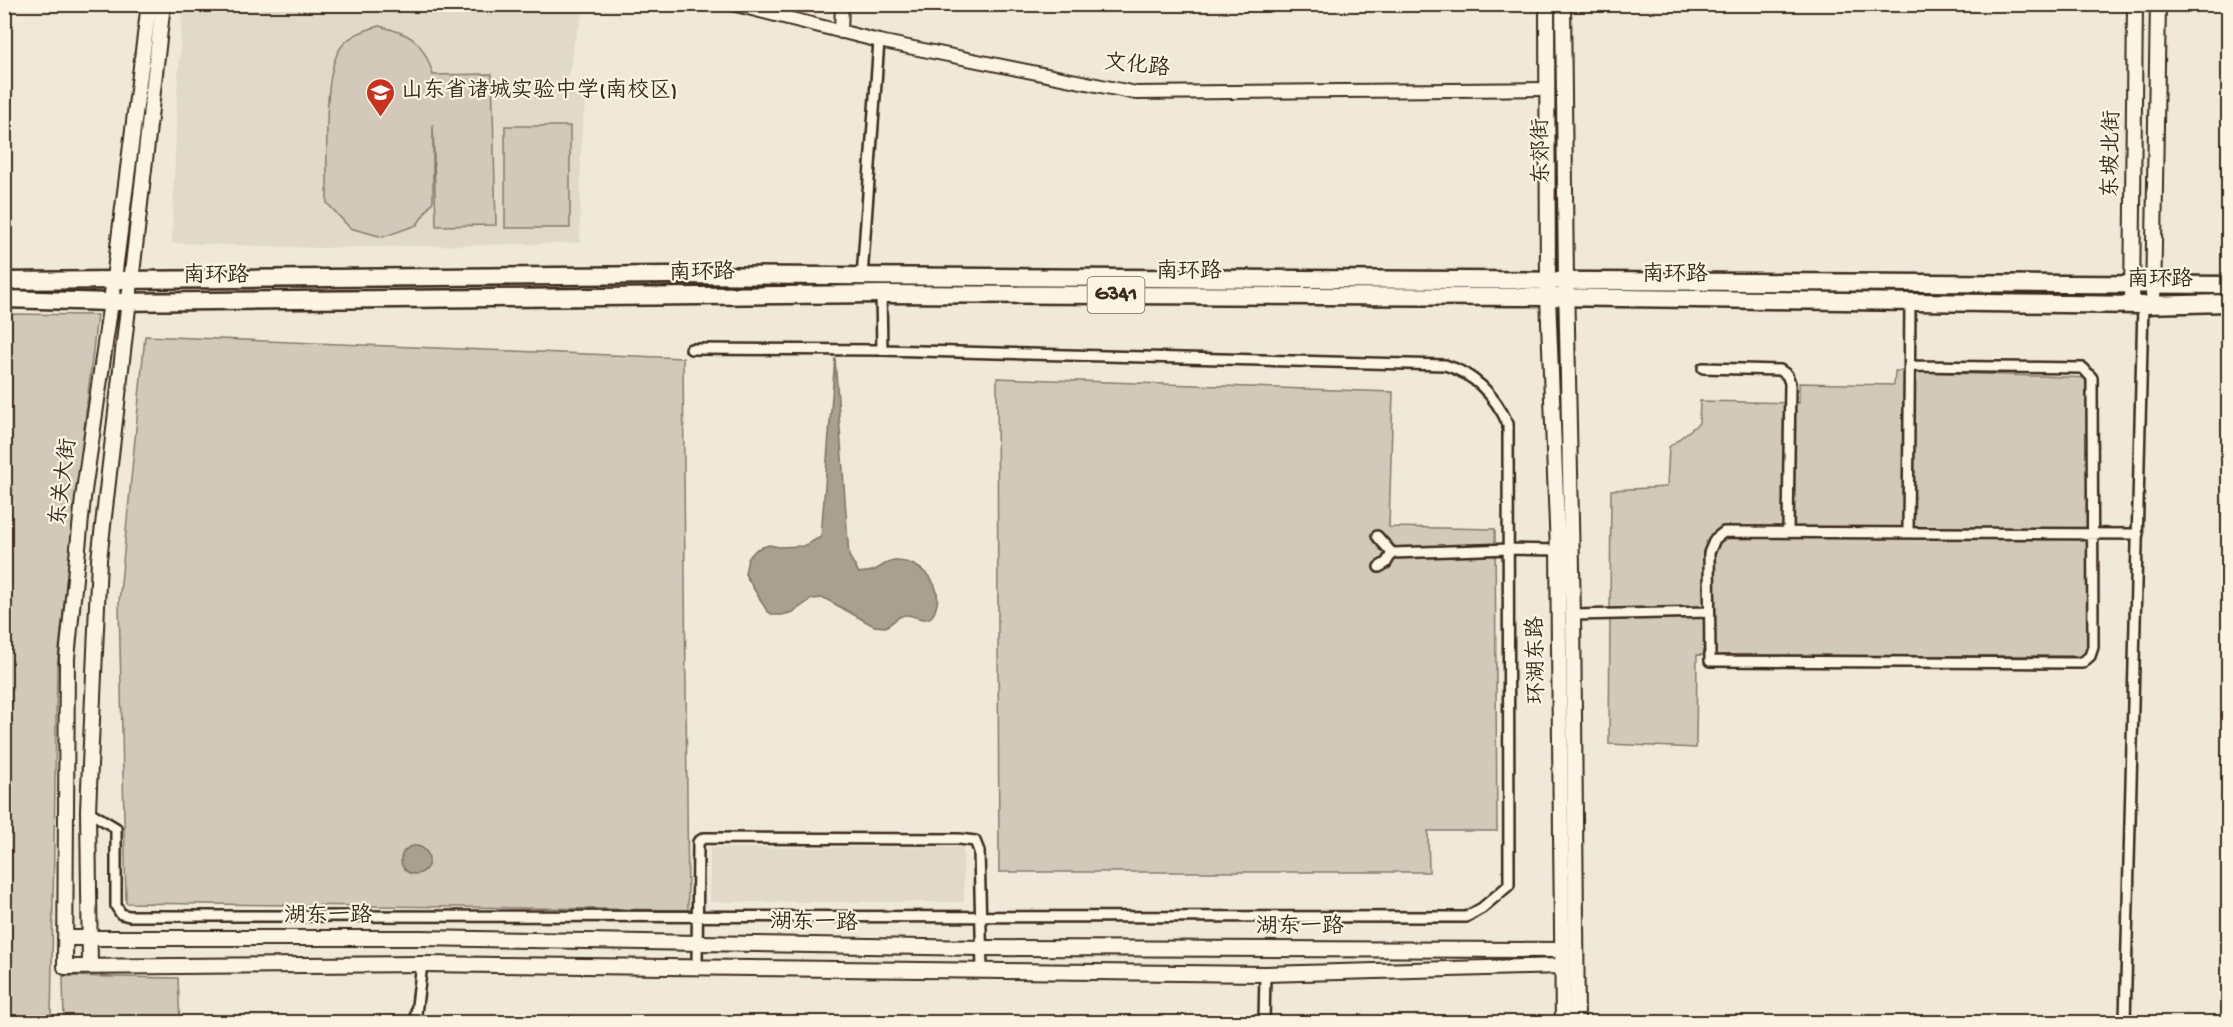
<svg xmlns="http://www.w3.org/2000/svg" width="2233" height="1027" viewBox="0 0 2233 1027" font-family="'Gochi Hand','LXGW WenKai TC',sans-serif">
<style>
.built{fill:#e1d9c9}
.green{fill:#d2c9ba;stroke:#867a6c;stroke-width:1.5}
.water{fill:#aaa091;stroke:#7e7163;stroke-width:1.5}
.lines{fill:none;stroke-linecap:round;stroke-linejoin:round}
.minor-casing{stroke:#3b2a1e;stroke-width:14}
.tertiary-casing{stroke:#3b2a1e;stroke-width:16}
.secondary-casing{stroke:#3b2a1e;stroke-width:18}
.trunk-casing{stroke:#3b2a1e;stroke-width:21}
.minor{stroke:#fcf5e5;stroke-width:9}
.tertiary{stroke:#fcf5e5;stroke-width:12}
.secondary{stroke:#fcf5e5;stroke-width:14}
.trunk{stroke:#fcf5e5;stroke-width:16}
.labels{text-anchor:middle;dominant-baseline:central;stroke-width:4.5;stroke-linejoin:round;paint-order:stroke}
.shield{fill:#fcf5e5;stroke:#75675a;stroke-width:1.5}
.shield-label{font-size:21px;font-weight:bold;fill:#3b2a1e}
.street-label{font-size:22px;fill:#3b2a1e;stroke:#fcf5e5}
.poi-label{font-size:22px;fill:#3b2a1e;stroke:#fcf5e5;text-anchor:start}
</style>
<rect width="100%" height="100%" fill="#f0e9d9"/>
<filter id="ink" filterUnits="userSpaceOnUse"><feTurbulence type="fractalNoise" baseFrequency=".0167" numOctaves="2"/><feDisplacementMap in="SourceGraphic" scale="12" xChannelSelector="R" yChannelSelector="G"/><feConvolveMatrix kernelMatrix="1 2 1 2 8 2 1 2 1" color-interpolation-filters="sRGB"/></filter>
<g filter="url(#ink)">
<path class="built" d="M183,5H586L574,41L566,92L586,97L581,138L580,243L318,248L172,243L177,95Z
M963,847L964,902H710V848Z"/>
<path class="green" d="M379,26C412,35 423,40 433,75L492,74L496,225L436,226L433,124V201L417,225L383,237L350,228L327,203C328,165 322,84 338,52C346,36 363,31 379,26Z
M505,126H570V228H505Z
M5,314L97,315L57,667L51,1022H5Z
M145,336L683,358L688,910L126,903L119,603Z
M1895,371L2092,378L2090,656L1697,655L1696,748L1609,744L1611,490L1667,487L1669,447L1699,423L1700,401L1799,403V383L1894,385Z
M997,378L1393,392L1389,527L1495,529L1497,831H1428L1429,872H999Z
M63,976L178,978L180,1022H64Z"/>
<path class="water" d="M835,358L849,556L859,573C865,572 872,572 877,569C884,565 889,560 898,561C919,562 941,581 937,604C936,608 935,614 931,617C923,623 913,614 905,615C897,616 892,624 885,627L874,626L824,598L812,599L793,612L782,615H773L767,611L745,574L748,558L757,549L769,545L779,547L803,546L821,537Z
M401 860a14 14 0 1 1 28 0a14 14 0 1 1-28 0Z"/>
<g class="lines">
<defs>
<path id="minor" d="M862,277L879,41
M881,294L882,350
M1911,366L2083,368L2092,378L2093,647L2090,656L2082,663L1710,661L1709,553L1715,539L1724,532C1862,533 2000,533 2138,534
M1703,368L1780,370L1787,375L1790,383L1788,532
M1908,533L1910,300
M1377,536L1392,553L1510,549L1558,550
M1379,567L1386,563L1392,553
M1573,615L1709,612
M88,811L116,828V906L121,914L129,916L1466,917L1482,908L1509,885L1508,424C1495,396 1475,374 1445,365L882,350L691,349
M697,968L698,842L704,838L959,839L975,841L979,851L982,971
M415,1022L422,964
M1264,1022L1265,974
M2125,1022L2143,305"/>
<path id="tertiary" d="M732,4L879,41L1136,93L1547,89
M841,32L842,4"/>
<path id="secondary" d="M149,4L111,302L83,498L67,658L65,967L422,964L1265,974L1562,966
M1547,4L1548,297L1558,550L1563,1022
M1563,4L1566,281L1573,615L1577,1022
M2132,304L2135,4
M2153,304L2158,4
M65,938H420L981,948L1563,950
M90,967L88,811L99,560L163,4"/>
<path id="trunk" d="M4,281L669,275L2228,285
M4,299L111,302L881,294L1548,297L2143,305L2228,303"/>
</defs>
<use href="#minor" class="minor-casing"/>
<use href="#tertiary" class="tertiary-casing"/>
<use href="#secondary" class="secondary-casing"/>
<use href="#trunk" class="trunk-casing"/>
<use href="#minor" class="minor"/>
<use href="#tertiary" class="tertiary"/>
<use href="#secondary" class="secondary"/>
<use href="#trunk" class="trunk"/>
</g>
</g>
<defs>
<symbol id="school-pin" viewBox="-11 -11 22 30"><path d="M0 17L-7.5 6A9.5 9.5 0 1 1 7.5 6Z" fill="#c8321e" stroke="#fcf5e5"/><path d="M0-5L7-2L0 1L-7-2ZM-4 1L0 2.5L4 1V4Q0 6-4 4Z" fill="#fff"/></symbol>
</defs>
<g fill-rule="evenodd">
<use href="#school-pin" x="364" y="76" width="33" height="45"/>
</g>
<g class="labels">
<rect class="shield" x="1087.5" y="277" width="57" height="36" rx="4.5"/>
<g class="shield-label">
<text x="1116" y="295">G341</text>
</g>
<g class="street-label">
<text transform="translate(1137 67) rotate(6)">文化路</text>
<text transform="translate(1543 151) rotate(-91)">东郊街</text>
<text transform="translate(2113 154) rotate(-89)">东坡北街</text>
<text x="1189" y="273">南环路</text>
<text transform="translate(702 274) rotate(-1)">南环路</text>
<text x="1675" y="276">南环路</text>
<text x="216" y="277">南环路</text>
<text x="2160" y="281">南环路</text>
<text transform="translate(65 482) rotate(-83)">东关大街</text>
<text transform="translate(1538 660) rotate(-91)">环湖东路</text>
<text x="328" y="917">湖东一路</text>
<text transform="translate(814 924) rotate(1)">湖东一路</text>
<text x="1300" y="928">湖东一路</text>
</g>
<g class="poi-label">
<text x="401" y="92">山东省诸城实验中学(南校区)</text>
</g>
</g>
<rect width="2233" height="1027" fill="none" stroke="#fcf5e5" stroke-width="24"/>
<rect x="12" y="12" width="2209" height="1003" fill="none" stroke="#3b2a1e" stroke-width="2" filter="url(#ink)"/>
</svg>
